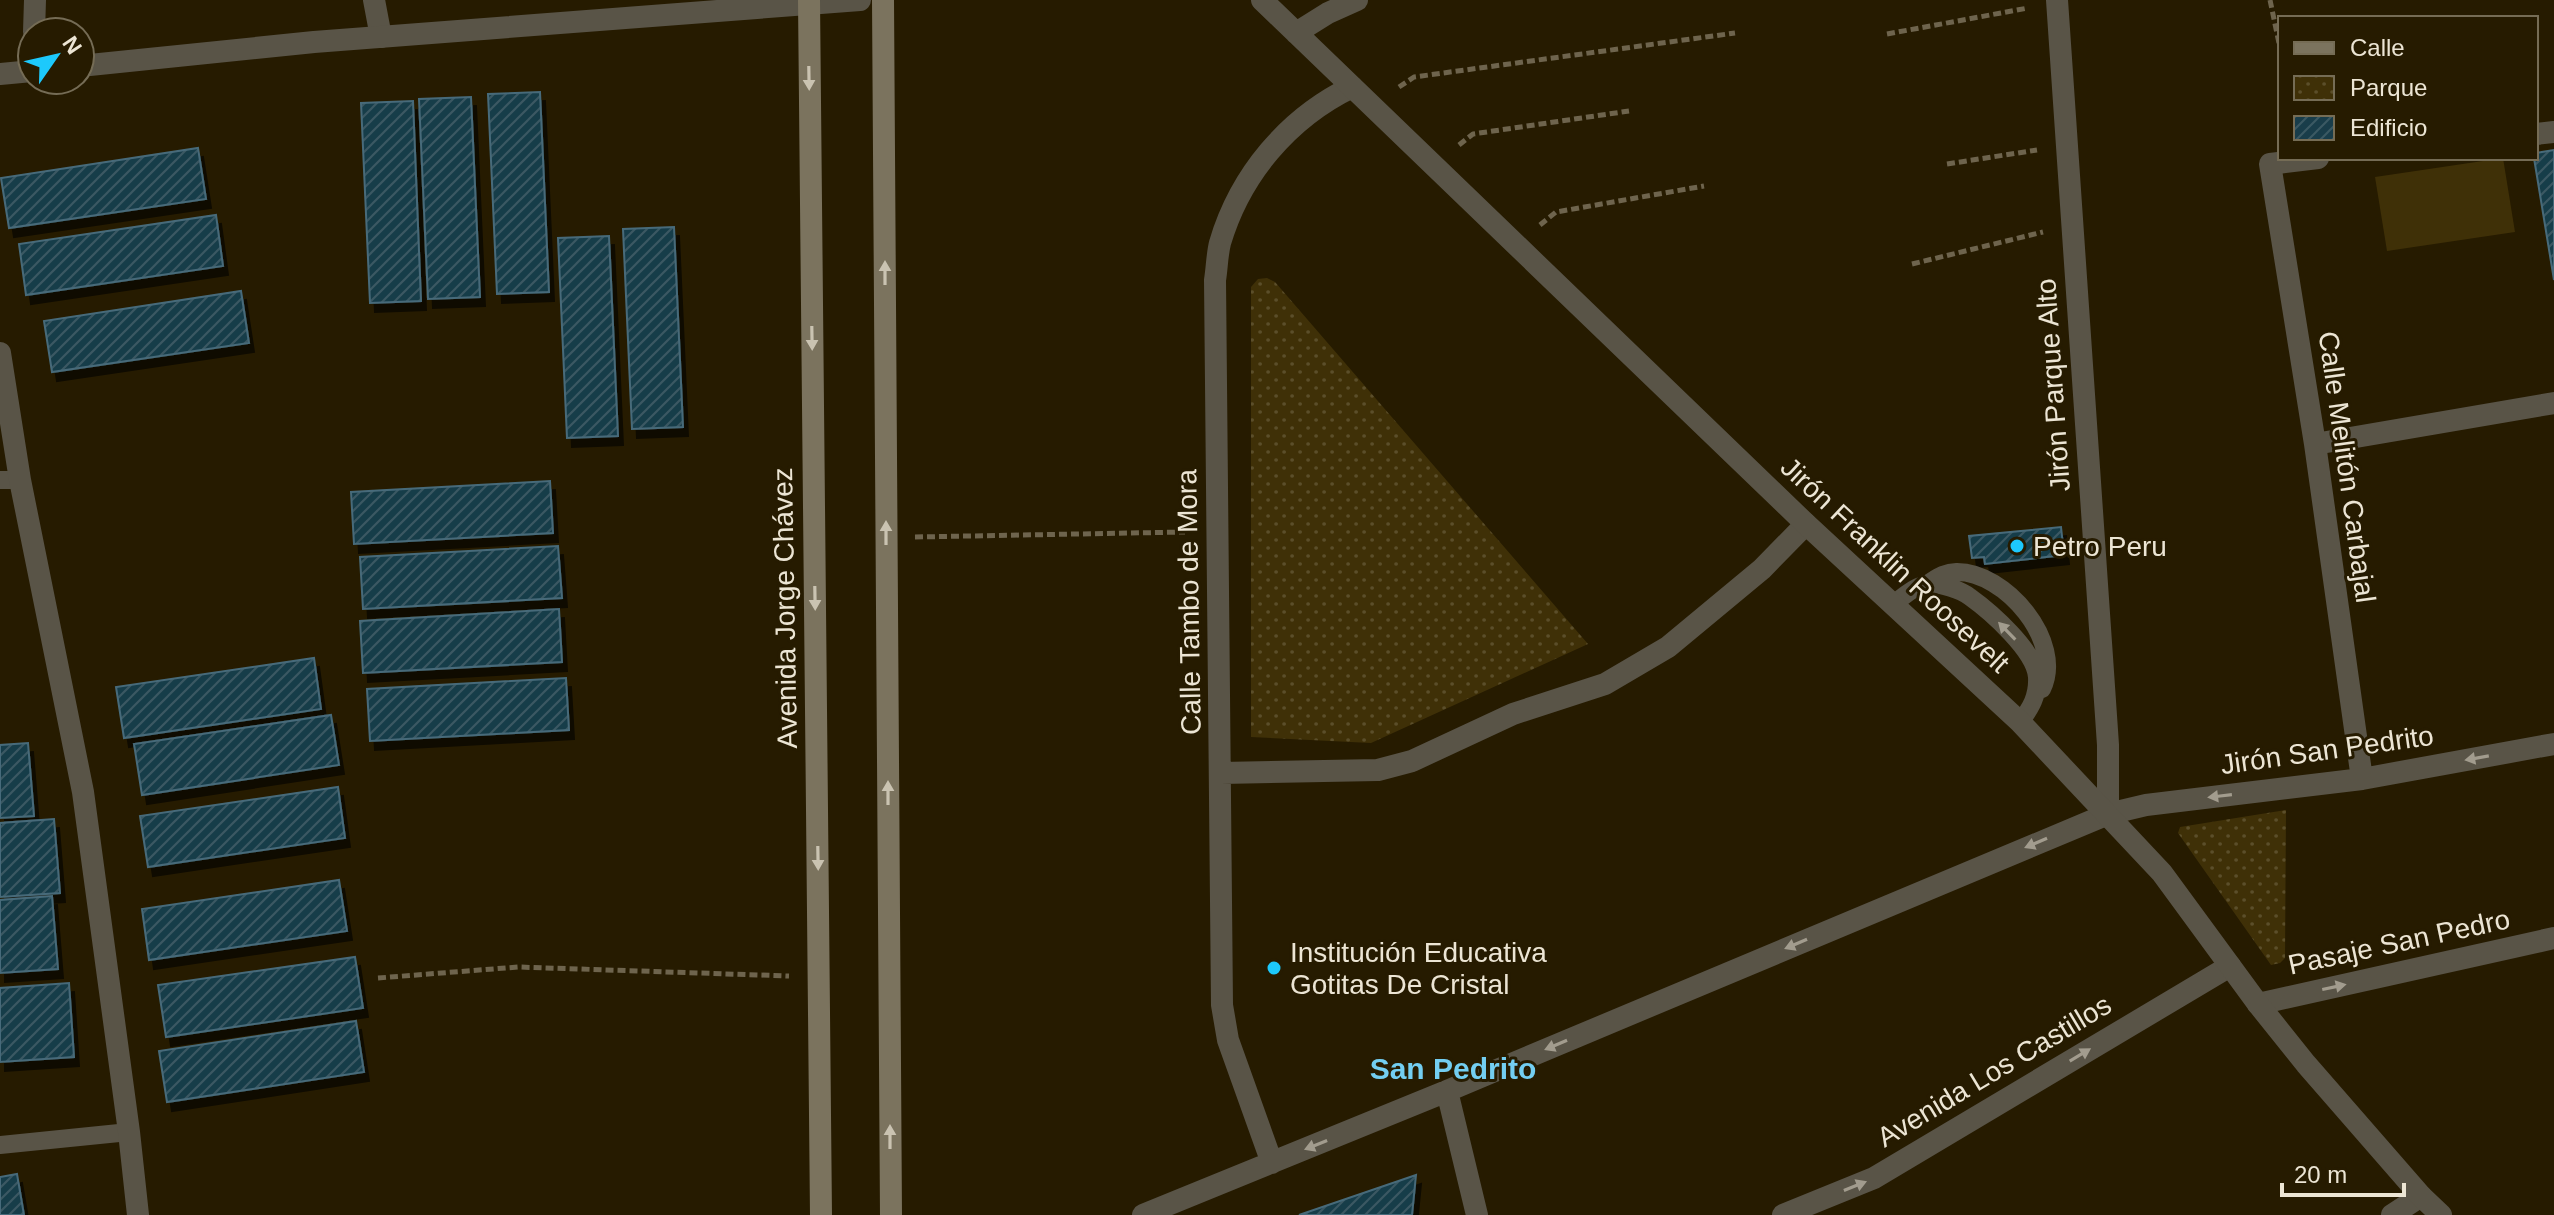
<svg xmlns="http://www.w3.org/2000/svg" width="2554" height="1215" viewBox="0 0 2554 1215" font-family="Helvetica,sans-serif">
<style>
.green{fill:#3f3007}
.park{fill:url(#park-dots)}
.building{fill:url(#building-hatch);stroke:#476b7a;stroke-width:2;filter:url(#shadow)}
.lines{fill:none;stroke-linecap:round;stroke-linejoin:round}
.path{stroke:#6e644d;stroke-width:5;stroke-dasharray:8 4;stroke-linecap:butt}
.service{stroke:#595447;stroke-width:18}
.minor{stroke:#595447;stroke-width:22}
.tertiary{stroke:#595447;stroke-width:22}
.secondary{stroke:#7b735e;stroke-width:22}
.oneway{fill:#cac3b1}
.oneway2{fill:#a29c8e}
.poi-dot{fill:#1dc9fc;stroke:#261b00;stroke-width:3}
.labels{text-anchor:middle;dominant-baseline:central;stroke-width:6;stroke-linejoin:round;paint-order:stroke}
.street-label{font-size:28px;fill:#ece5d4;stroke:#261b00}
.poi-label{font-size:28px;fill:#ece5d4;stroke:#261b00;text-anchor:start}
.neighbourhood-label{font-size:30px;font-weight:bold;fill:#73cef1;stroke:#261b00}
</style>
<defs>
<pattern id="park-dots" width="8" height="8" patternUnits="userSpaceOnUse" patternTransform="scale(2)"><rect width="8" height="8" fill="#3f3007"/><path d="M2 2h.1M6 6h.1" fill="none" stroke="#5b4e2a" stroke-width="1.8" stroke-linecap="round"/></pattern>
<pattern id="building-hatch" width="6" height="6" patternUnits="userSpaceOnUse" patternTransform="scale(2)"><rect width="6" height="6" fill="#193d4a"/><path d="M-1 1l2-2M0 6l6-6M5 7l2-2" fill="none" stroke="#3b5963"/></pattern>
<filter id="shadow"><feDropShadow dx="5" dy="9" stdDeviation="0" flood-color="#0009"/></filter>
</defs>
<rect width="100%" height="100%" fill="#261b00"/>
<path class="green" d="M2503,158L2515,232L2387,251L2375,177Z"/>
<path class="park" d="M1267,278L1275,282L1588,644L1371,743L1251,737V287L1258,279Z
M2286,810L2285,958L2280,963L2271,965L2178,833L2180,827Z"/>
<path class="building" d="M540,92L549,292L497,294L488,94Z
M471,97L480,297L428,299L419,99Z
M413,101L421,301L370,303L361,103Z
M198,148L206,199L9,228L1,178Z
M2554,150V280L2534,158L2536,153Z
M216,215L223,266L26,295L19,244Z
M674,227L683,427L632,429L623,229Z
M609,236L618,436L567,438L558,238Z
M241,291L249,343L52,372L44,321Z
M550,481L553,533L354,544L351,492Z
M2061,527L2064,555L1985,564L1984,557L1972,558L1969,536Z
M558,546L562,598L363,609L360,557Z
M559,609L562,662L363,673L360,621Z
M314,658L321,709L124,738L116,687Z
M566,678L569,730L370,741L367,689Z
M331,715L339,765L142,795L134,744Z
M28,743L34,816L0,818V745Z
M338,787L345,838L148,867L140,816Z
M54,819L60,893L0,897V823Z
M339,880L347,931L149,960L142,909Z
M52,896L58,969L0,973V900Z
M355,957L363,1008L166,1037L158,985Z
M69,983L74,1057L0,1062V988Z
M356,1021L364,1072L167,1102L159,1051Z
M17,1174L24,1215H0V1177Z
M1416,1175L1412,1215H1299Z"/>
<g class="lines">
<path class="path" d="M2270,0L2280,48
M1887,34L2028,8
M1399,87L1414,77L1735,33
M1459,145L1473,134L1629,111
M1947,164L2037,150
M1540,225L1556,212L1704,186
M1912,264L2043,232
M915,537L1185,532
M378,978L518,967L789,976"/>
<path class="service" d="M0,480H20
M1927,584C1937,578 1945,572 1956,572C2005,571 2065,642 2042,689
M1892,605C1903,597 1915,585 1929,584C1942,584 1961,590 1970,597C1991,612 2035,651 2037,677C2038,696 2031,708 2020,722
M0,1145L129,1132"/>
<path class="minor" d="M374,0L381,37
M2057,0L2108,745V814
M34,32L35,0
M2536,134L2554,132
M2318,158L2270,164L2315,444L2362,779
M0,353L20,480L83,792L129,1132L138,1215
M2315,444L2554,403
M1221,773L1378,770L1412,761L1513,714L1605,684L1668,647L1762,569L1806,524
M2258,1004L2554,938
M1447,1091L1477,1215
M1272,1163L1228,1040L1222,1005L1215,280C1217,268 1217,255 1220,243C1240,175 1288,118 1352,87
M1143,1215L1447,1091L2108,814L2146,805L2362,779L2554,744
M1783,1215L1874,1178L2230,966
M2392,1215L2421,1196"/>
<path class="tertiary" d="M1262,0L1806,524L2020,722L2162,873L2258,1004L2306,1064L2421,1196L2441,1215
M1296,33L1328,13L1357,0
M80,66L314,42L860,0
M0,74L32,71"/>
<path class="secondary" d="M809,0L821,1215
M883,0L891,1215"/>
</g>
<defs><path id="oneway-solid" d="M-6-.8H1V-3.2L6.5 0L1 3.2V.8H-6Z" transform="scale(2)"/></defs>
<g class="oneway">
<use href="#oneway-solid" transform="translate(809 78) rotate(89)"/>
<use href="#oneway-solid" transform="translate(885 273) rotate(-90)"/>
<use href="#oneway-solid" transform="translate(812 338) rotate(89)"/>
<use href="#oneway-solid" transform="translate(886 533) rotate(-90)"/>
<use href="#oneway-solid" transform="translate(815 598) rotate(89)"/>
<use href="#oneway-solid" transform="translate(888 793) rotate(-90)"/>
<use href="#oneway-solid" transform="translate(818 858) rotate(89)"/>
<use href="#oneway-solid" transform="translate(890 1137) rotate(-90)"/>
</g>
<g class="oneway2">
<use href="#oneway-solid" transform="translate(2007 631) rotate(-134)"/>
<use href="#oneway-solid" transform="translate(2477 758) rotate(170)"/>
<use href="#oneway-solid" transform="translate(2220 796) rotate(173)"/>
<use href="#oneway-solid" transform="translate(2036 843) rotate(157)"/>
<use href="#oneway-solid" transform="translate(1796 944) rotate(157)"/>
<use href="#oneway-solid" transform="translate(2334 987) rotate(-12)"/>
<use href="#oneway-solid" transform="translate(1556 1045) rotate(157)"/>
<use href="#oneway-solid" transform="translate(2080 1055) rotate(-31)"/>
<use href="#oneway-solid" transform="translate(1316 1145) rotate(158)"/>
<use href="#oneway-solid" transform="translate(1855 1186) rotate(-22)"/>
</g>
<g class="poi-dot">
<circle cx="2017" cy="546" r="8"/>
<circle cx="1274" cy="968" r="8"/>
</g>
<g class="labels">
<g class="street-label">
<text transform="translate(2053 385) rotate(-94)">Jirón Parque Alto</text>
<text transform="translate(2347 467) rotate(82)">Calle Melitón Carbajal</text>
<text transform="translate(1895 565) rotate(43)">Jirón Franklin Roosevelt</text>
<text transform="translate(1189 602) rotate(-91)">Calle Tambo de Mora</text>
<text transform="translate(785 608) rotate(-91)">Avenida Jorge Chávez</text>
<text transform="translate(2327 750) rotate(-8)">Jirón San Pedrito</text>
<text transform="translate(2399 942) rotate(-12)">Pasaje San Pedro</text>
<text transform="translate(1994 1071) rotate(-31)">Avenida Los Castillos</text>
</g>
<g class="poi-label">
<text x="2033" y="546">Petro Peru</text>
<text x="1290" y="952">Institución Educativa<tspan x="1290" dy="32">Gotitas De Cristal</tspan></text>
</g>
<g class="neighbourhood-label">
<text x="1453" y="1068">San Pedrito</text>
</g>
</g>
<rect x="2278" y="16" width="260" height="144" fill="#261b00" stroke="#756c55" stroke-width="2"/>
<rect x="2294" y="42" width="40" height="12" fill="#7b735e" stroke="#756c55" stroke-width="2"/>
<text x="2350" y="56" font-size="24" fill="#ece5d4">Calle</text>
<rect x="2294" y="76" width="40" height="24" fill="url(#park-dots)" stroke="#756c55" stroke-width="2"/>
<text x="2350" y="96" font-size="24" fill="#ece5d4">Parque</text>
<rect x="2294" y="116" width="40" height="24" fill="url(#building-hatch)" stroke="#756c55" stroke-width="2"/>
<text x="2350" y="136" font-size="24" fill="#ece5d4">Edificio</text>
<g transform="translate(56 56) rotate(56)"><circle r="38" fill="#261b00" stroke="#756c55" stroke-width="2"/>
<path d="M0-6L14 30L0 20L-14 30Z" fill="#1dc9fc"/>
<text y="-12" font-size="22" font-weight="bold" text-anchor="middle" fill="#ece5d4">N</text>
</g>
<path d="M2282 1183v12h122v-12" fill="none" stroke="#ece5d4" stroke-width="4"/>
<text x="2294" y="1183" font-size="24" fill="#ece5d4" stroke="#261b00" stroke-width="6" paint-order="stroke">20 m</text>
</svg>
